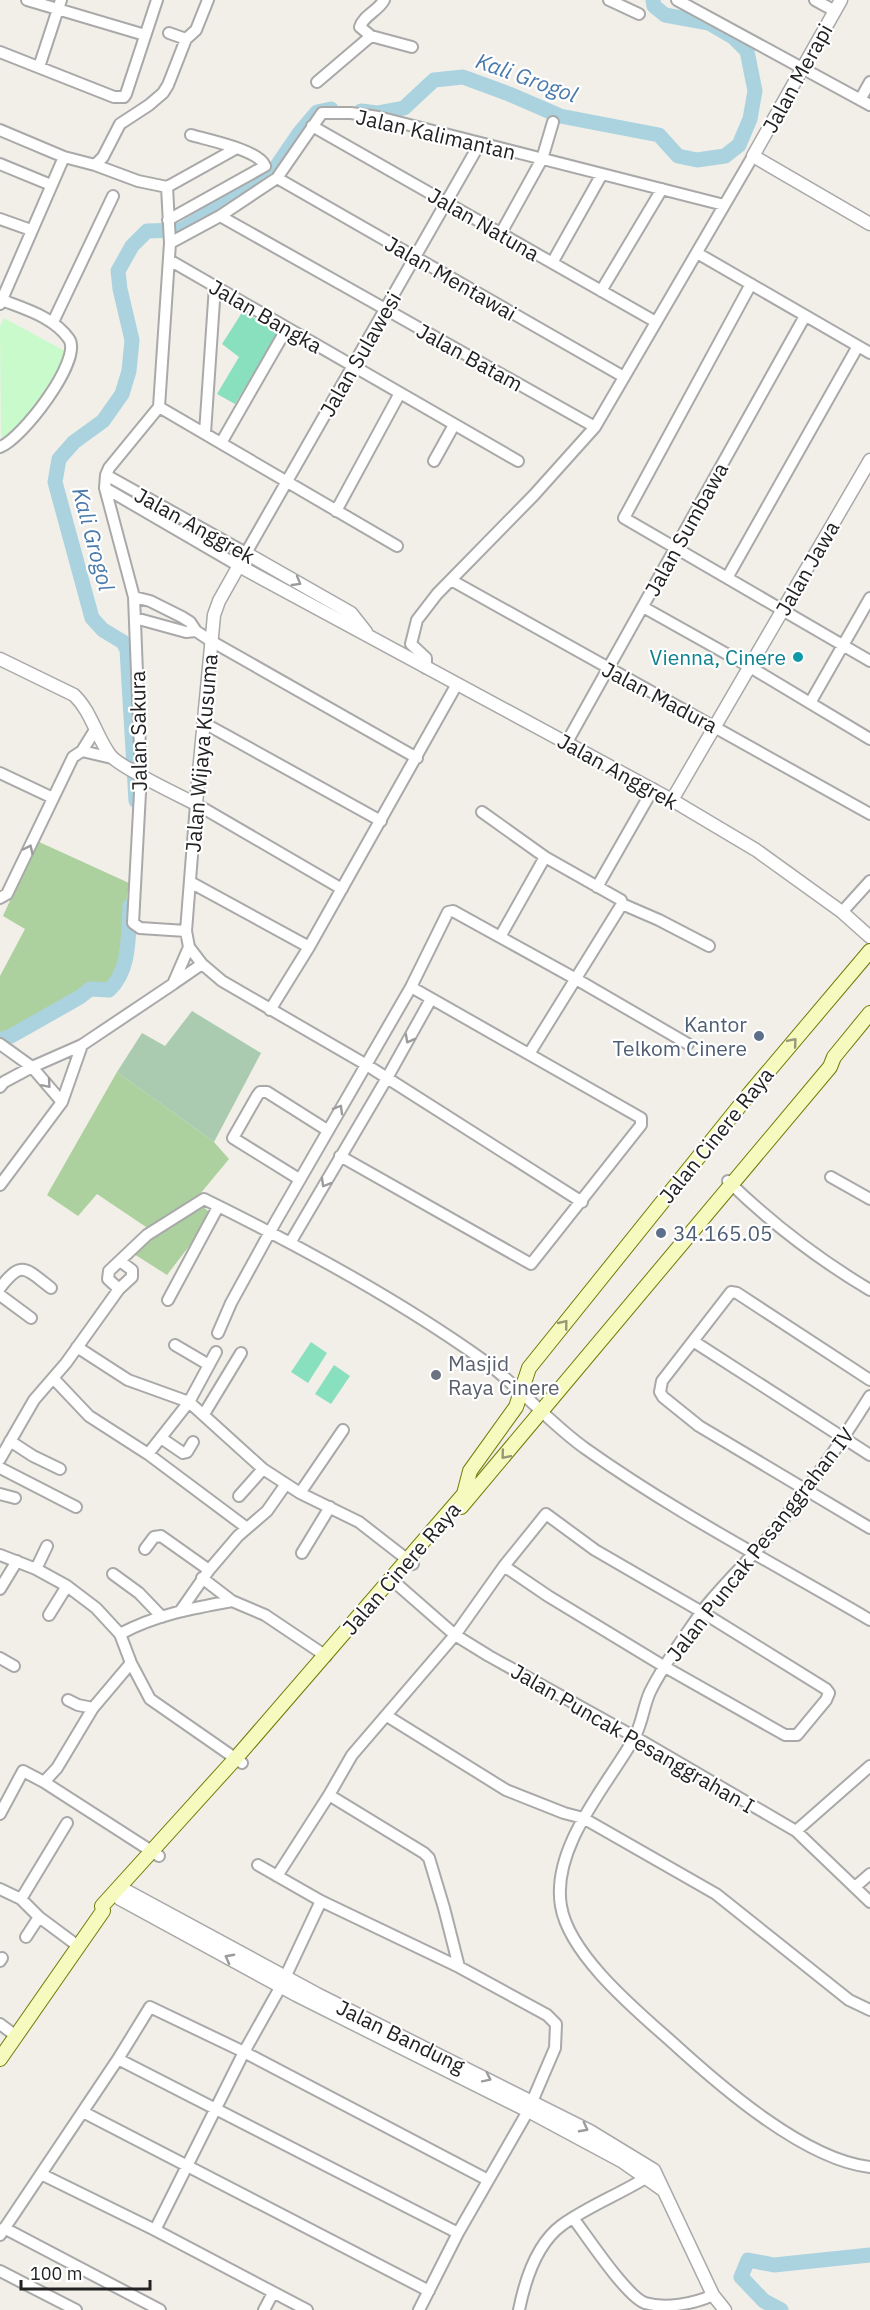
<svg xmlns="http://www.w3.org/2000/svg" width="870" height="2310" viewBox="0 0 870 2310" font-family="'IBM Plex Sans',sans-serif">
<style>
.forest{fill:#add19e}
.cemetery{fill:#aacbaf}
.park{fill:#c8facc}
.pitch{fill:#88e0be}
.lines{fill:none;stroke-linecap:round;stroke-linejoin:round}
.river{stroke:#aad3df;stroke-width:15}
.minor-casing{stroke:#a9a9a9;stroke-width:14}
.tertiary-casing{stroke:#a9a9a9;stroke-width:15}
.secondary-casing{stroke:#707d05;stroke-width:16}
.minor{stroke:#fff;stroke-width:10}
.tertiary{stroke:#fff;stroke-width:12}
.secondary{stroke:#f7fabf;stroke-width:14}
.oneway{stroke:#9c9c9c}
.oneway2{stroke:#979978}
.culture-dot{fill:#0f9aa8;stroke:#fff;stroke-width:2}
.service-dot{fill:#5c6f8a;stroke:#fff;stroke-width:2}
.worship-dot{fill:#6b7280;stroke:#fff;stroke-width:2}
.labels{text-anchor:middle;dominant-baseline:central;stroke-width:4.5;stroke-linejoin:round;paint-order:stroke}
.street-label{font-size:21px;fill:#222;stroke:#fff}
.culture-label{font-size:21px;fill:#0d838f;stroke:#fff;text-anchor:end}
.service-label{font-size:21px;fill:#4e5e75;stroke:#fff;text-anchor:end}
.worship-label{font-size:21px;fill:#5b616d;stroke:#fff;text-anchor:start}
.water-label{font-size:22px;font-style:italic;fill:#4a7aab;stroke:#fff}
</style>
<rect width="100%" height="100%" fill="#f2efe9"/>
<path class="forest" d="M37,841L129,883L115,987L88,990L0,1037V976L25,929L3,916Z
M117,1072L214,1142L229,1159L195,1200L213,1215L167,1275L134,1254L152,1231L97,1194L78,1216L47,1195Z"/>
<path class="cemetery" d="M192,1011L261,1053L214,1142L117,1072L142,1033L165,1046Z"/>
<path class="park" d="M4,318L74,356L55,388L1,445L0,326Z"/>
<path class="pitch" d="M243,311L278,333L235,404L217,394L239,357L222,344Z
M311,1342L327,1353L308,1383L291,1372Z
M334,1365L350,1376L331,1404L315,1394Z"/>
<g class="lines">
<path class="river" d="M361,111L377,113L404,108L434,80L463,77L509,94L560,116L659,135L678,156L697,160L725,156L739,145L750,119L755,91L747,51L733,37L709,23L665,15L654,6L653,0
M136,801L127,650L123,642L103,630L92,618L55,482L59,459L74,442L103,421L122,394L129,371L132,340L120,289L118,271L132,246L147,231L181,230L270,176L300,132L317,112L331,109
M0,1040L11,1036L80,997L90,989L109,990C131,970 128,934 130,906
M781,2310L764,2301L741,2277L748,2260L774,2265L870,2255"/>
<defs>
<path id="minor" d="M27,0L145,35
M384,0C378,11 363,16 360,27L371,36L412,47
M609,0L639,14
M677,0L870,105
M815,0L835,11
M169,33L186,39
M0,52L114,97H124L126,94L157,0
M39,67L61,0
M317,82L371,36
M860,100L870,82
M312,126L656,322
M0,130L64,157
M0,164L51,185
M95,165L138,181L167,187L237,148
M277,178L624,377
M167,187L170,243
M220,216L595,427
M0,219L31,230
M168,220L265,166C259,150 208,140 191,135
M501,233L542,159L553,122
M697,253L870,353
M171,261L518,461
M552,263L602,174
M751,284L624,518L870,661
M601,291L662,189
M0,304L64,157L95,165L103,157L120,124L149,105L163,93L168,85L186,39L196,30L208,0
M53,322L113,196
M159,407L397,546
M205,433L215,286
M221,443L287,328
M0,447C21,440 83,360 69,339C54,317 25,309 2,300
M434,461L454,425
M106,475L246,553L480,143
M105,488L239,566
M336,511L400,393
M727,578L858,346
M451,580L870,814
M134,597L150,601L182,617L190,622L196,631L211,641L417,758
M643,607L750,667L870,739
M135,618L186,632L196,631
M426,668V658L411,644L417,620L437,594L534,495L595,427L753,156
M810,703L870,598
M204,723L381,821
M567,742L805,316
M82,751L112,758
M0,773L53,798
M482,812L545,857L621,900L622,904L529,1054
M190,882L309,947
M597,887L653,789
M342,889L196,804L186,931L189,947L202,964L222,981L365,1064L582,1202
M0,898L7,894L73,757L82,751L95,730
M622,904L659,920L709,946
M842,912L870,881
M186,931L140,928L133,923L141,774L134,597L105,488L106,475L109,468L159,407L170,243L220,216L277,178L322,113H351L378,117L724,205
M500,937L545,857
M173,984L202,964
M270,1010L309,947L457,684
M0,1044L32,1067L62,1102
M0,1087L4,1082L32,1067L82,1045L173,984L189,947
M340,1156L531,1264L641,1125V1118L411,987
M831,1177L870,1199
M299,1179L233,1138L257,1096L260,1092H267L327,1130
M728,1181C771,1223 818,1259 870,1290
M0,1185L62,1102L82,1045
M290,1243L387,1078L431,999
M0,1288C22,1259 26,1269 51,1288
M119,1289L108,1279L109,1271L147,1235L204,1199C300,1246 396,1298 483,1360C520,1387 549,1423 586,1449C676,1513 775,1564 870,1620
M0,1295L31,1318
M168,1300L218,1207
M218,1333L231,1303L276,1221L411,987L448,912L453,911L576,979L688,1044
M693,1341L870,1455
M175,1345L209,1365
M77,1347L128,1380L189,1402L263,1469L300,1493L359,1522L413,1564
M53,1378L89,1416L148,1454L247,1528
M870,1380L737,1293L731,1292L662,1381L660,1392L663,1397L699,1426L870,1528
M870,1396C837,1449 800,1502 758,1549C739,1570 717,1591 700,1614C683,1639 663,1665 650,1692C643,1707 642,1726 633,1740C606,1787 551,1848 561,1906C569,1955 637,2011 673,2043C720,2086 805,2160 870,2167
M204,1414L241,1353
M161,1438L183,1453L187,1452L193,1442
M10,1441L33,1456L60,1469
M148,1454L189,1402L216,1352
M0,1459L34,1400L66,1363L119,1289L132,1277V1270L120,1261
M0,1468L76,1507
M300,1493L343,1430
M0,1494L15,1498
M239,1496L263,1469
M145,1549L154,1537L161,1536L209,1570
M302,1553L330,1507
M0,1555L36,1569L67,1586L96,1608L120,1634L131,1663L150,1699L242,1763
M36,1569L47,1546
M113,1574L139,1593L162,1617
M202,1578L232,1601L265,1615L326,1656
M391,1579L455,1635L489,1656L635,1737L796,1831L870,1902
M0,1589L17,1561
M181,1610L209,1570L238,1536L267,1511L286,1484
M49,1615L67,1586
M120,1634C155,1615 193,1608 232,1601
M0,1658L14,1666
M68,1700L78,1705L93,1708L131,1663
M93,1708L57,1768L44,1782L159,1856
M387,1716L506,1790L564,1813L583,1818L716,1894L849,2000L870,2010
M329,1795L424,1853L429,1858L444,1908L459,1967
M0,1814L23,1771L44,1782
M796,1831L870,1766
M258,1865L321,1901L459,1967L547,2015L556,2024L555,2048L528,2111L458,2233L419,2310
M277,1876L329,1795L352,1755L455,1635L504,1566L546,1514L595,1550L702,1612L826,1689L829,1693L826,1700L797,1735H785L665,1667L548,1596L504,1566
M855,1887L870,1874
M0,1889L21,1899L39,1917L78,1946
M21,1899L67,1823
M26,1937L39,1917
M0,1961L2,1958
M0,2024L16,2036
M118,2059L458,2233
M83,2112L429,2291
M41,2174L155,2230L307,2310
M573,2218C587,2236 626,2296 645,2303C665,2309 694,2304 713,2295
M4,2228L160,2310
M155,2230L244,2052L281,1986L321,1901
M0,2235L118,2059L150,2007L244,2052L488,2180
M0,2271L76,2310
M264,2310L273,2293
M519,2310C525,2280 536,2244 562,2225C590,2205 623,2193 652,2174"/>
<path id="tertiary" d="M841,0L753,156L870,224
M239,566L672,800L756,850L842,912L870,937
M0,659L74,695C91,711 96,736 110,755C119,767 180,796 196,804L214,615L219,601L246,553L351,613L366,632
M672,800L870,460
M127,1891L319,1995L590,2131L654,2170L713,2295L725,2310
M120,1899L296,1995L528,2111L623,2162L663,2190"/>
<path id="secondary" d="M461,1507L830,1067L834,1057L870,1013
M0,2059L103,1911L102,1906L236,1758L464,1494L470,1471L516,1407L529,1368L750,1093L870,951"/>
</defs>
<use href="#minor" class="minor-casing"/>
<use href="#tertiary" class="tertiary-casing"/>
<use href="#secondary" class="secondary-casing"/>
<use href="#minor" class="minor"/>
<use href="#tertiary" class="tertiary"/>
<use href="#secondary" class="secondary"/>
</g>
<defs><path id="oneway-chevron" d="M-2-3.5L2.5 0L-2 3.5" fill="none" stroke-width="1.6" stroke-linecap="round" stroke-linejoin="round" transform="scale(1.5)"/></defs>
<g class="oneway">
<use href="#oneway-chevron" transform="translate(297 582) rotate(30)"/>
<use href="#oneway-chevron" transform="translate(29 849) rotate(-65)"/>
<use href="#oneway-chevron" transform="translate(409 1039) rotate(119)"/>
<use href="#oneway-chevron" transform="translate(47 1084) rotate(49)"/>
<use href="#oneway-chevron" transform="translate(339 1109) rotate(-60)"/>
<use href="#oneway-chevron" transform="translate(325 1183) rotate(120)"/>
<use href="#oneway-chevron" transform="translate(229 1958) rotate(-152)"/>
<use href="#oneway-chevron" transform="translate(487 2078) rotate(26)"/>
<use href="#oneway-chevron" transform="translate(584 2128) rotate(28)"/>
</g>
<g class="oneway2">
<use href="#oneway-chevron" transform="translate(793 1042) rotate(-50)"/>
<use href="#oneway-chevron" transform="translate(564 1324) rotate(-51)"/>
<use href="#oneway-chevron" transform="translate(505 1455) rotate(130)"/>
</g>
<circle class="culture-dot" cx="798" cy="657" r="6"/>
<g class="service-dot">
<circle cx="759" cy="1036" r="6"/>
<circle cx="661" cy="1233" r="6"/>
</g>
<circle class="worship-dot" cx="436" cy="1375" r="6"/>
<g class="labels">
<g class="street-label">
<text transform="translate(797 78) rotate(-61)">Jalan Merapi</text>
<text transform="translate(436 134) rotate(13)">Jalan Kalimantan</text>
<text transform="translate(484 224) rotate(30)">Jalan Natuna</text>
<text transform="translate(451 278) rotate(30)">Jalan Mentawai</text>
<text transform="translate(266 316) rotate(30)">Jalan Bangka</text>
<text transform="translate(360 354) rotate(-60)">Jalan Sulawesi</text>
<text transform="translate(470 357) rotate(29)">Jalan Batam</text>
<text transform="translate(195 525) rotate(29)">Jalan Anggrek</text>
<text transform="translate(686 529) rotate(-61)">Jalan Sumbawa</text>
<text transform="translate(807 568) rotate(-60)">Jalan Jawa</text>
<text transform="translate(660 697) rotate(28)">Jalan Madura</text>
<text transform="translate(138 731) rotate(-91)">Jalan Sakura</text>
<text transform="translate(201 753) rotate(-85)">Jalan Wijaya Kusuma</text>
<text transform="translate(618 771) rotate(29)">Jalan Anggrek</text>
<text transform="translate(716 1135) rotate(-51)">Jalan Cinere Raya</text>
<text transform="translate(760 1544) rotate(-52)">Jalan Puncak Pesanggrahan IV</text>
<text transform="translate(401 1568) rotate(-49)">Jalan Cinere Raya</text>
<text transform="translate(633 1738) rotate(30)">Jalan Puncak Pesanggrahan I</text>
<text transform="translate(401 2036) rotate(26)">Jalan Bandung</text>
</g>
<g class="culture-label">
<text x="786" y="657">Vienna, Cinere</text>
</g>
<g class="service-label">
<text x="747" y="1024">Kantor<tspan x="747" dy="24">Telkom Cinere</tspan></text>
<text x="673" y="1233" text-anchor="start">34.165.05</text>
</g>
<g class="worship-label">
<text x="448" y="1363">Masjid<tspan x="448" dy="24">Raya Cinere</tspan></text>
</g>
<g class="water-label">
<text transform="translate(527 77) rotate(20)">Kali Grogol</text>
<text transform="translate(94 539) rotate(75)">Kali Grogol</text>
</g>
</g>
<path d="M21 2280v9h129v-9" fill="none" stroke="#222222" stroke-width="3"/>
<text x="30" y="2280" font-size="18" fill="#222222" stroke="#ffffff" stroke-width="4.5" paint-order="stroke">100 m</text>
</svg>
